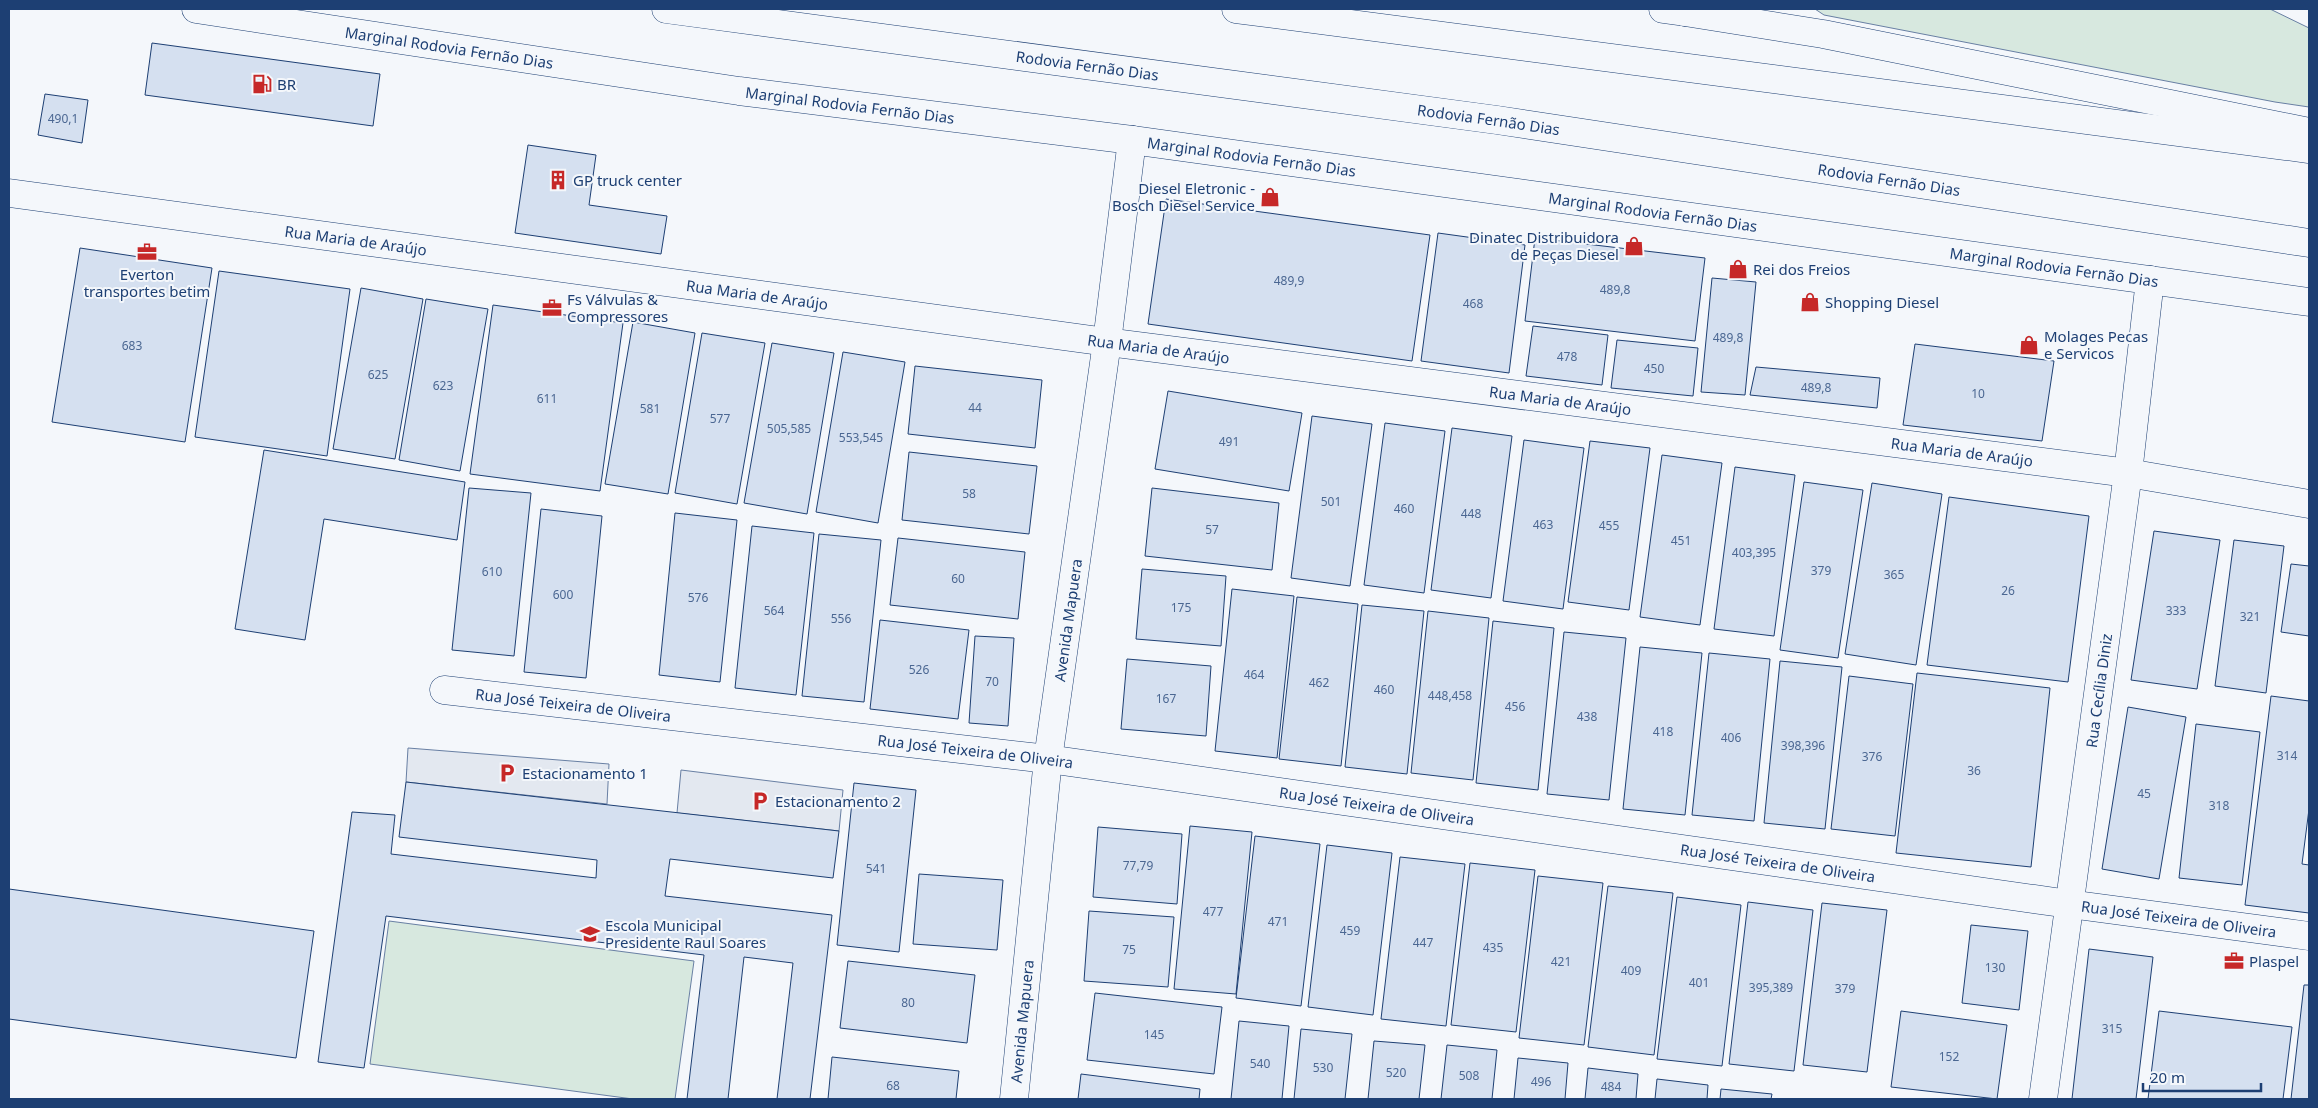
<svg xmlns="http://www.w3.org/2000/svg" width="2318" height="1108" viewBox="0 0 2318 1108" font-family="'Noto Sans',sans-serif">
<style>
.green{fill:#d7e8df;stroke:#687fa3}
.parking{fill:#e3e8f0;stroke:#687fa3}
.building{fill:#d5e0f0;stroke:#1d3f73}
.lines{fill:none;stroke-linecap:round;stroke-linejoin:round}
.minor-casing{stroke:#1d3f73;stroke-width:29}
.tertiary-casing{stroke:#1d3f73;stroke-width:29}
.secondary-casing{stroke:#1d3f73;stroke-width:29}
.motorway-casing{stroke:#1d3f73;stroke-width:29}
.minor{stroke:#f4f7fb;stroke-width:28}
.tertiary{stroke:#f4f7fb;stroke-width:28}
.secondary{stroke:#f4f7fb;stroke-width:28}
.motorway{stroke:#f4f7fb;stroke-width:28}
.labels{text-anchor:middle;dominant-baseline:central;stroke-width:4;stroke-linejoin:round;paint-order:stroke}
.number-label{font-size:12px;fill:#4b6792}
.street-label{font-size:15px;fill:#1d3f73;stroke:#f4f7fb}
.poi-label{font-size:15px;fill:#1d3f73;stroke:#f4f7fb;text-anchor:start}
</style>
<rect width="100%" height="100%" fill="#f4f7fb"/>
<path class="green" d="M1815,9H2270L2309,28V107L2275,102L1824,15Z
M389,921L694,961L675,1099H633L370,1064Z"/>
<path class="parking" d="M408,748L609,764L607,804L406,782Z
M681,770L843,790L839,831L677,813Z"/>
<path class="building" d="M152,43L380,74L373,126L145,95Z
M45,94L88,100L82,143L38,135Z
M528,145L596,155L589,205L667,216L661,254L515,233Z
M1166,199L1430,235L1412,361L1148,324Z
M1438,233L1525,245L1509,373L1421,361Z
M1535,238L1705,258L1695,341L1525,321Z
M80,248L212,268L185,442L52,422Z
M219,271L350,289L327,456L195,437Z
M1712,278L1756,282L1745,395L1701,392Z
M361,288L423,299L395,459L333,449Z
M426,299L488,309L460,471L399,460Z
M493,305L623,323L600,491L470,474Z
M633,322L695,333L668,494L605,484Z
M1533,326L1608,335L1602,385L1526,376Z
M702,333L765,343L737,504L675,493Z
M1617,340L1698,348L1693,396L1611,388Z
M772,343L834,353L807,514L744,503Z
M1915,344L2054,361L2042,441L1903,425Z
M843,352L905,362L878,523L816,512Z
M915,366L1042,380L1035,448L908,434Z
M1756,367L1880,378L1877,408L1750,395Z
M1168,391L1302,413L1289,491L1155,469Z
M1312,416L1372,424L1350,586L1291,578Z
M1385,423L1445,431L1424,593L1364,585Z
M1452,428L1512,436L1491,598L1431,590Z
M1524,440L1584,448L1563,609L1503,601Z
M1590,441L1650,448L1629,610L1568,602Z
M264,450L465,482L457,540L324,519L305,640L235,629Z
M909,452L1037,466L1029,534L902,520Z
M1662,455L1722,463L1700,625L1640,617Z
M1735,467L1795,475L1774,636L1714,629Z
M1804,482L1863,490L1838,658L1780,650Z
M1872,483L1942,494L1916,665L1845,654Z
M469,488L531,493L514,656L452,650Z
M1152,488L1279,503L1272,570L1145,556Z
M1949,497L2089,516L2068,682L1927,665Z
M541,509L602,516L586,678L524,672Z
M675,513L737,520L720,682L659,675Z
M752,526L814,533L796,695L735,688Z
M2154,531L2220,540L2197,689L2131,680Z
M819,534L881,540L864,702L802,696Z
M898,538L1025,552L1018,619L890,605Z
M2234,540L2284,546L2266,693L2215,686Z
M2291,564L2309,566V636L2281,632Z
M1142,569L1226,576L1221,646L1136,639Z
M1232,589L1294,596L1277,758L1215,751Z
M1297,597L1358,604L1341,766L1279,759Z
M1362,605L1424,611L1407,774L1345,767Z
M1428,611L1489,618L1473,780L1411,773Z
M880,620L969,630L958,719L870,709Z
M1493,621L1554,628L1538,790L1476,783Z
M1564,632L1626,638L1609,800L1547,794Z
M975,636L1014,638L1008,726L969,723Z
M1640,647L1702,653L1685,815L1623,809Z
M1709,653L1770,659L1754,821L1692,815Z
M1127,659L1211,666L1206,736L1121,729Z
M1780,661L1842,667L1825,829L1764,823Z
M1917,673L2050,688L2031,867L1896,853Z
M1849,676L1913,684L1895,836L1831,829Z
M2271,696L2309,701V809L2302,864L2309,865V913L2245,905Z
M2128,707L2186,717L2159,879L2102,869Z
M2196,724L2260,732L2242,885L2179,878Z
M406,782L839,831L833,878L670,859L665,896L832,915L810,1099H777L793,963L744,957L728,1099H687L704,955L386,916L364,1068L318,1062L352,812L395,815L391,854L596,878L597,860L399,837Z
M854,783L916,790L899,952L837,945Z
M1190,826L1252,832L1236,994L1174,989Z
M1098,827L1182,834L1177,904L1093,897Z
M1255,836L1320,844L1301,1006L1236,998Z
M1327,845L1392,853L1373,1015L1308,1007Z
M1400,857L1465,864L1446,1026L1381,1019Z
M1470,863L1535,870L1516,1032L1451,1025Z
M919,874L1003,880L997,950L913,944Z
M1538,876L1603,883L1584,1045L1519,1038Z
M1608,886L1673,893L1654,1055L1588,1047Z
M9,889L314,931L296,1058L9,1019Z
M1677,897L1741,905L1722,1066L1657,1059Z
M1748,902L1813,910L1794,1071L1729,1064Z
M1822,903L1887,910L1867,1072L1803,1065Z
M1089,911L1174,917L1168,987L1084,981Z
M1971,925L2028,931L2019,1010L1962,1003Z
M2089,949L2153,957L2136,1099H2072Z
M848,961L975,975L967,1043L840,1028Z
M2304,985H2309V1099H2291Z
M1095,993L1222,1007L1214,1074L1087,1060Z
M1901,1011L2007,1025L1997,1099L1891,1087Z
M2159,1011L2292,1027L2283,1099H2148Z
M1239,1021L1289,1026L1282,1099H1231Z
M1301,1029L1352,1034L1345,1099H1294Z
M1374,1041L1425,1045L1419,1099H1368Z
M1447,1045L1497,1050L1492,1099H1441Z
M832,1057L959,1071L956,1099H828Z
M1518,1058L1568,1063L1565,1099H1514Z
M1588,1068L1638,1074L1636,1099H1585Z
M1081,1074L1200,1089L1199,1099H1078Z
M1657,1079L1708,1085L1707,1099H1655Z
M1721,1089L1772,1094L1771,1099H1720Z"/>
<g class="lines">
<defs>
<g id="minor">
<path id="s1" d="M444,690L1048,759L2069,904L2309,936"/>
<path id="s2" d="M1014,1099L1048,759L1107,342L1132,140"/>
<path id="s3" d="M2043,1099L2128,473L2150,280"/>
</g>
<g id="tertiary">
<path id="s4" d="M9,193L1107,342L2128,473L2309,504"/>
</g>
<g id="secondary">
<path id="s5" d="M196,9L739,91L1132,140L2309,302"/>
<path d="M1663,9L1685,12"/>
</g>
<g id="motorway">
<path id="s6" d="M666,9L1497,120L2309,243"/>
<path d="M1236,9L2309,149"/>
<path d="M1685,12L1823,34L2309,132"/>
</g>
</defs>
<use href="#minor" class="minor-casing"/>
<use href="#tertiary" class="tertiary-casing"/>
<use href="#secondary" class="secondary-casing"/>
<use href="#motorway" class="motorway-casing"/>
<use href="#minor" class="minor"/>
<use href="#tertiary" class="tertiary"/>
<use href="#secondary" class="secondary"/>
<use href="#motorway" class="motorway"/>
</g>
<defs>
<symbol id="fuel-bare" viewBox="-9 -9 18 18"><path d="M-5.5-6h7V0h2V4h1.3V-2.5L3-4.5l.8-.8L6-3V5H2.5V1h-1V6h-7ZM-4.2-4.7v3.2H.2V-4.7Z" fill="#c62828" stroke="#f4f7fb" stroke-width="2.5" paint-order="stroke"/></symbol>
<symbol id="building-bare" viewBox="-9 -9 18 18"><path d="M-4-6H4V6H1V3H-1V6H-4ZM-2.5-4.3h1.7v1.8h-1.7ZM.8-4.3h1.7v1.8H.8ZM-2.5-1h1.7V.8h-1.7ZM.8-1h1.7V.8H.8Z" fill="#c62828" stroke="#f4f7fb" stroke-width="2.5" paint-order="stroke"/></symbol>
<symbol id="shop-bare" viewBox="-9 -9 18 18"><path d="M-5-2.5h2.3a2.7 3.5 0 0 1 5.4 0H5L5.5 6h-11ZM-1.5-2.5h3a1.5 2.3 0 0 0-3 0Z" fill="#c62828" stroke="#f4f7fb" stroke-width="2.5" paint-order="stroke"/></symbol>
<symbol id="office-bare" viewBox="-9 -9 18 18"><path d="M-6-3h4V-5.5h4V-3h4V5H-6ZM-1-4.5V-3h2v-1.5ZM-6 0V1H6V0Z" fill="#c62828" stroke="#f4f7fb" stroke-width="2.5" paint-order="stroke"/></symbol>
<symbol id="parking-bare" viewBox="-9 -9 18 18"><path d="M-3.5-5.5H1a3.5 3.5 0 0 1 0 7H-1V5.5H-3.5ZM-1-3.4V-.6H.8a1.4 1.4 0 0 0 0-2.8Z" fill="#c62828" stroke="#f4f7fb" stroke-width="2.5" paint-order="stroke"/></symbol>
<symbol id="school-bare" viewBox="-9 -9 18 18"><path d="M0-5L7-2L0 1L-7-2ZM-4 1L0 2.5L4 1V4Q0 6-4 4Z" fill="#c62828" stroke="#f4f7fb" stroke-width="2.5" paint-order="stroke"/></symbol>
</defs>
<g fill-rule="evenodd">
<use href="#fuel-bare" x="248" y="70" width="28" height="28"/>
<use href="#building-bare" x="544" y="166" width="28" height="28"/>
<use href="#shop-bare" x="1256" y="183" width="28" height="28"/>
<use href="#shop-bare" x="1620" y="232" width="28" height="28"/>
<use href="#office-bare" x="133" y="238" width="28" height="28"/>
<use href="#shop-bare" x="1724" y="255" width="28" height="28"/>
<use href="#shop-bare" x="1796" y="288" width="28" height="28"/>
<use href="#office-bare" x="538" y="294" width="28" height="28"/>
<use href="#shop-bare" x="2015" y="331" width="28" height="28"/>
<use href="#parking-bare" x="493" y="759" width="28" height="28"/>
<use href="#parking-bare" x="746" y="787" width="28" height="28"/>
<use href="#school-bare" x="576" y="920" width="28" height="28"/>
<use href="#office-bare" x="2220" y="947" width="28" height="28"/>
</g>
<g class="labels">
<g class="number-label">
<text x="63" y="118">490,1</text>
<text x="1289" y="280">489,9</text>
<text x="1615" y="289">489,8</text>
<text x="1473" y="303">468</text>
<text x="1728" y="337">489,8</text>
<text x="132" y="345">683</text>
<text x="1567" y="356">478</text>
<text x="1654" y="368">450</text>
<text x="378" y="374">625</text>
<text x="443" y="385">623</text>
<text x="1816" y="387">489,8</text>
<text x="1978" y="393">10</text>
<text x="547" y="398">611</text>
<text x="975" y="407">44</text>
<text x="650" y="408">581</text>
<text x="720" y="418">577</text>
<text x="789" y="428">505,585</text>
<text x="861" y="437">553,545</text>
<text x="1229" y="441">491</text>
<text x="969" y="493">58</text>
<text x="1331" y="501">501</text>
<text x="1404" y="508">460</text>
<text x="1471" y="513">448</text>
<text x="1543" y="524">463</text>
<text x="1609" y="525">455</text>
<text x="1212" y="529">57</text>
<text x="1681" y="540">451</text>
<text x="1754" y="552">403,395</text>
<text x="1821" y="570">379</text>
<text x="492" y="571">610</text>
<text x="1894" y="574">365</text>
<text x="958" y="578">60</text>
<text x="2008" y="590">26</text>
<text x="563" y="594">600</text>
<text x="698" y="597">576</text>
<text x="1181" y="607">175</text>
<text x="774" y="610">564</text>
<text x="2176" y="610">333</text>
<text x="2250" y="616">321</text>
<text x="841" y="618">556</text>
<text x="919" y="669">526</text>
<text x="1254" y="674">464</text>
<text x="992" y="681">70</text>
<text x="1319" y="682">462</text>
<text x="1384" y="689">460</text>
<text x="1450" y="695">448,458</text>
<text x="1166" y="698">167</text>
<text x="1515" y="706">456</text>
<text x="1587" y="716">438</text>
<text x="1663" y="731">418</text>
<text x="1731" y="737">406</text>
<text x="1803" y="745">398,396</text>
<text x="2287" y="755">314</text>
<text x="1872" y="756">376</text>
<text x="1974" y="770">36</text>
<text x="2144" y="793">45</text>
<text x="2219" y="805">318</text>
<text x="1138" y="865">77,79</text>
<text x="876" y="868">541</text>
<text x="1213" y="911">477</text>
<text x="1278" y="921">471</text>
<text x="1350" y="930">459</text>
<text x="1423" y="942">447</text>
<text x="1493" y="947">435</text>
<text x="1129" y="949">75</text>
<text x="1561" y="961">421</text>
<text x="1995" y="967">130</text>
<text x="1631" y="970">409</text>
<text x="1699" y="982">401</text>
<text x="1771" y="987">395,389</text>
<text x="1845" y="988">379</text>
<text x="908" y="1002">80</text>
<text x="2112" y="1028">315</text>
<text x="1154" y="1034">145</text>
<text x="1949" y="1056">152</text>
<text x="1260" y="1063">540</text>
<text x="1323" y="1067">530</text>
<text x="1396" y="1072">520</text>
<text x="1469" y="1075">508</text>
<text x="1541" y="1081">496</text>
<text x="893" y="1085">68</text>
<text x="1611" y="1086">484</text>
</g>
<g class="street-label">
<text stroke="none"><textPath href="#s5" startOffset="256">Marginal Rodovia Fernão Dias</textPath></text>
<text stroke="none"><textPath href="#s6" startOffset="425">Rodovia Fernão Dias</textPath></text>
<text stroke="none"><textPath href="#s5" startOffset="661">Marginal Rodovia Fernão Dias</textPath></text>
<text stroke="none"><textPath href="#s6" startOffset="830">Rodovia Fernão Dias</textPath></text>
<text stroke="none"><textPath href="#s5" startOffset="1066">Marginal Rodovia Fernão Dias</textPath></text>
<text stroke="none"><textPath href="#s6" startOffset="1235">Rodovia Fernão Dias</textPath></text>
<text stroke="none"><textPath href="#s5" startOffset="1471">Marginal Rodovia Fernão Dias</textPath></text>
<text stroke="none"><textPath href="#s4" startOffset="350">Rua Maria de Araújo</textPath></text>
<text stroke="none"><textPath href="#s5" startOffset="1876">Marginal Rodovia Fernão Dias</textPath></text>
<text stroke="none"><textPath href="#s4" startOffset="755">Rua Maria de Araújo</textPath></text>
<text stroke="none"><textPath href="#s4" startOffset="1160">Rua Maria de Araújo</textPath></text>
<text stroke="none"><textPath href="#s4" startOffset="1565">Rua Maria de Araújo</textPath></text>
<text stroke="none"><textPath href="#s4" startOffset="1970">Rua Maria de Araújo</textPath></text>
<text stroke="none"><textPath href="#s2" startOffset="482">Avenida Mapuera</textPath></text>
<text stroke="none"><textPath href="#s3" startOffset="412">Rua Cecília Diniz</textPath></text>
<text stroke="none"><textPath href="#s1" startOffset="130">Rua José Teixeira de Oliveira</textPath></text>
<text stroke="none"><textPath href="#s1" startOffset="535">Rua José Teixeira de Oliveira</textPath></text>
<text stroke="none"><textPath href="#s1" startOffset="940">Rua José Teixeira de Oliveira</textPath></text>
<text stroke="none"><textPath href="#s1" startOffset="1345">Rua José Teixeira de Oliveira</textPath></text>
<text stroke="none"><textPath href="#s1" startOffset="1750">Rua José Teixeira de Oliveira</textPath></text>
<text stroke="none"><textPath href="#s2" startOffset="78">Avenida Mapuera</textPath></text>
</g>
<g class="poi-label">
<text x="277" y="84">BR</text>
<text x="573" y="180">GP truck center</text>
<text x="1255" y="188" text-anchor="end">Diesel Eletronic -<tspan x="1255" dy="17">Bosch Diesel Service</tspan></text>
<text x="1619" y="237" text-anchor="end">Dinatec Distribuidora<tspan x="1619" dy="17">de Peças Diesel</tspan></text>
<text x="1753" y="269">Rei dos Freios</text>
<text x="147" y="274" text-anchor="middle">Everton<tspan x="147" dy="17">transportes betim</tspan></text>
<text x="567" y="299">Fs Válvulas &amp;<tspan x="567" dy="17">Compressores</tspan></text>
<text x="1825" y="302">Shopping Diesel</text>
<text x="2044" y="336">Molages Pecas<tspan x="2044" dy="17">e Servicos</tspan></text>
<text x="522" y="773">Estacionamento 1</text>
<text x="775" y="801">Estacionamento 2</text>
<text x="605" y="925">Escola Municipal<tspan x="605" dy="17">Presidente Raul Soares</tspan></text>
<text x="2249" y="961">Plaspel</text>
</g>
</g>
<rect width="2318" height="1108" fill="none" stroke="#1d3f73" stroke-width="20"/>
<path d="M2143 1083v8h118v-8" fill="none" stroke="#1d3f73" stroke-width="2.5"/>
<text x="2150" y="1083" font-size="15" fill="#1d3f73" stroke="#f4f7fb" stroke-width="4" paint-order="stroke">20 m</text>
</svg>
